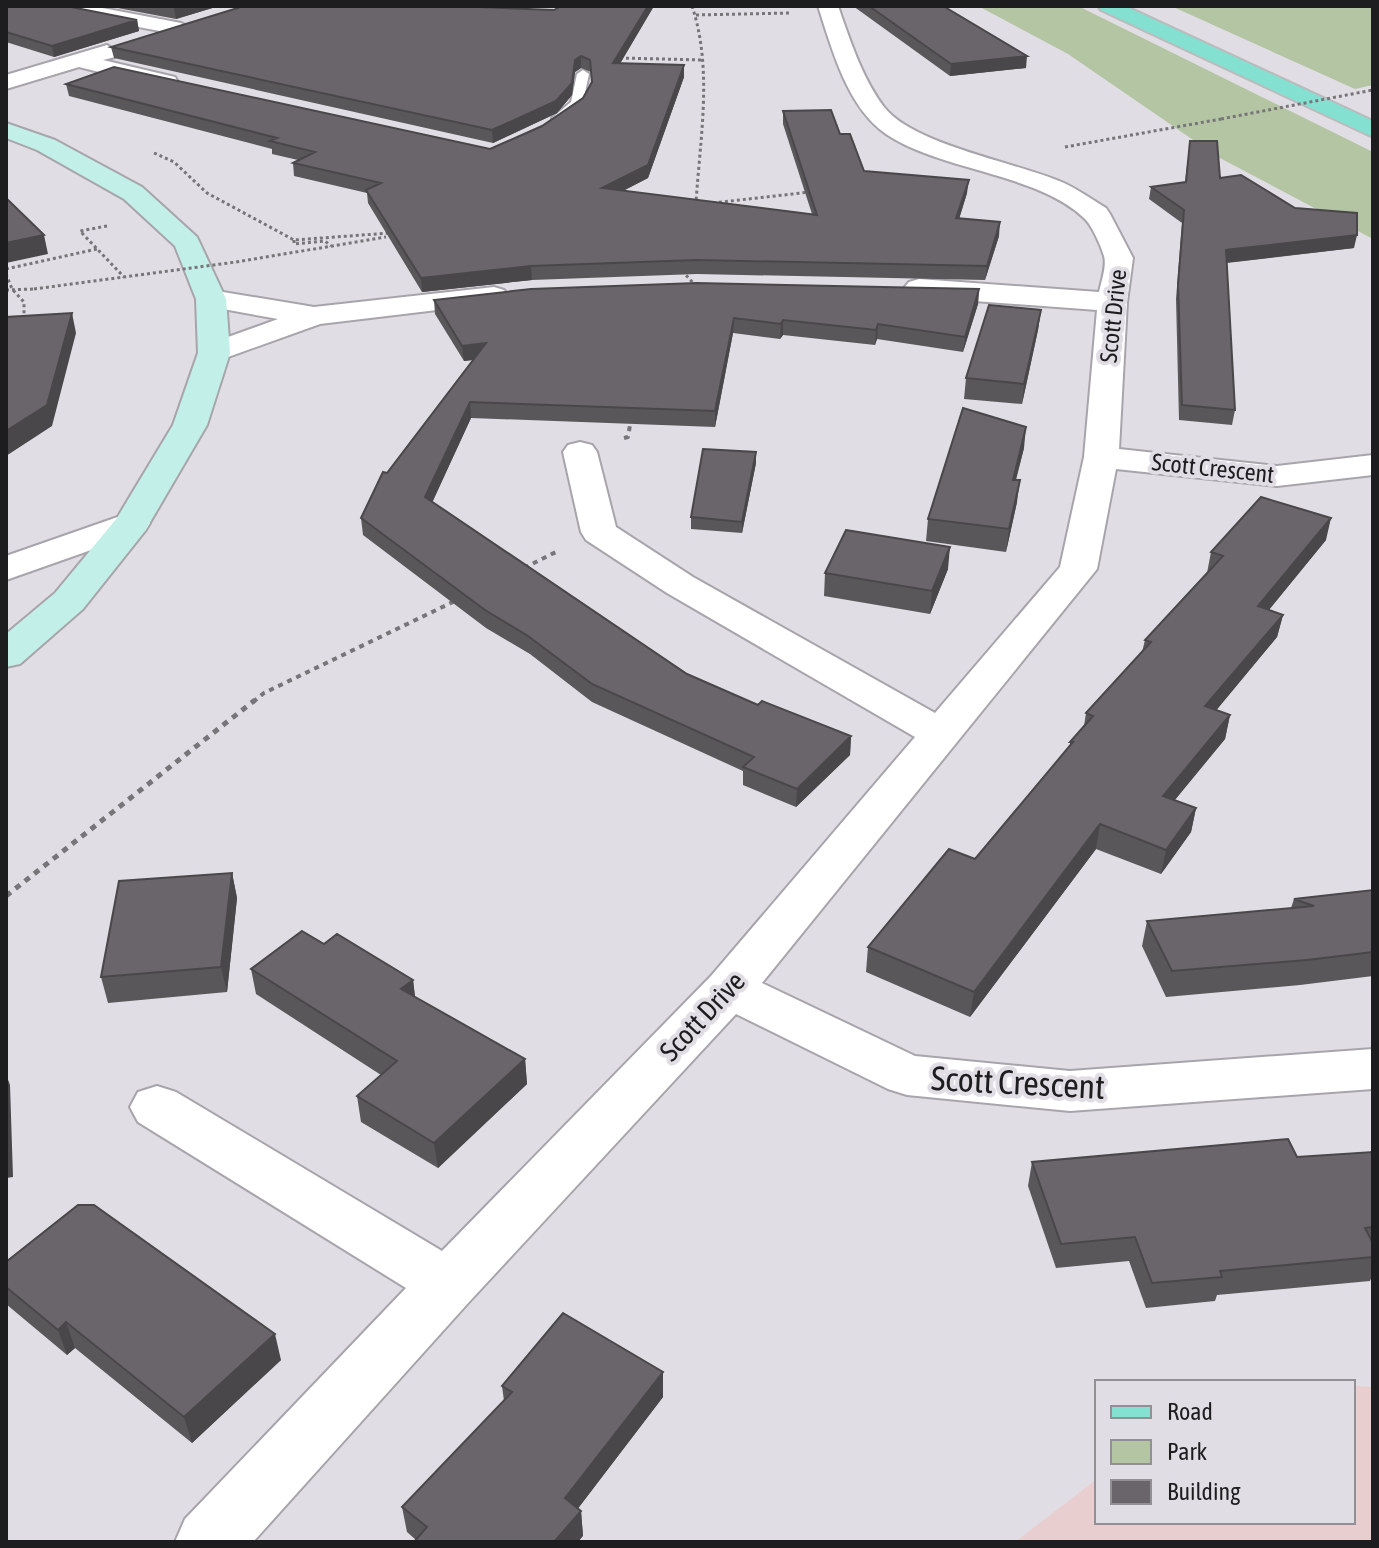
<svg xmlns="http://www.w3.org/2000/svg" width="1379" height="1548" viewBox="0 0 1379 1548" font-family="'Asap Condensed',sans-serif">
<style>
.education{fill:#e9cecf}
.green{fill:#b4c5a3}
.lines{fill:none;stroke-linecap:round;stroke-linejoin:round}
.lane-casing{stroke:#a7a5ab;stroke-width:4}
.street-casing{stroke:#a7a5ab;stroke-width:4}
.secondary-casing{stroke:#a7a5ab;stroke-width:4}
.primary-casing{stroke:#bbbbbc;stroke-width:4}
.path-far2{stroke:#777579;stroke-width:3;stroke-dasharray:3 3;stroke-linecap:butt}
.path-far1{stroke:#777579;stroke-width:4;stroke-dasharray:5 5;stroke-linecap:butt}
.path{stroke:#777579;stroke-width:5;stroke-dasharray:6 6;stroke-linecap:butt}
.lane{fill:#fff;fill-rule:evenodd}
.street{fill:#fff;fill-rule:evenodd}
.secondary{fill:#c2f0e8;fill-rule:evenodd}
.primary{fill:#84e0d0;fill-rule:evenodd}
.path-bridge{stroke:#777579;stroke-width:3;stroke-dasharray:3 3;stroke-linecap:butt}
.wall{fill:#5a575b}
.shaded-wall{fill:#4a474a}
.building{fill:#69656a;stroke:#4a474a;stroke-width:2}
.labels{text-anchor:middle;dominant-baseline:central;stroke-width:8;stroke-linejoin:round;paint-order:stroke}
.far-street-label{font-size:24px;fill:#1d1c1e;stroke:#e0dee4}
.street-label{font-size:28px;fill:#1d1c1e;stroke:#e0dee4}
.near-street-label{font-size:34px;fill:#1d1c1e;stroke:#e0dee4}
</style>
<rect width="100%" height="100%" fill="#e0dee4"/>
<path class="education" d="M1353,1386L1373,1387V1542H1015L1097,1479V1522H1353Z"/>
<path class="green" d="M978,6H1078L1373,152V239L1218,157L1068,54Z
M1171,6H1373V85L1355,89Z"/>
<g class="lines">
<defs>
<path id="lane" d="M583,70L589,74L583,102L562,124H552V118L571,102L577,74Z"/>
<path id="street" d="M49,6H92L181,23L192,29L181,35L59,12Z
M818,6H838C850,40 862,78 884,107C913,145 1019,163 1064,183C1079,190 1093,200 1106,208L1110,214L1133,258L1127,302L1119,449L1277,466L1373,455V475L1277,486L1116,469L1097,569L762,983L915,1056L1070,1071L1373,1049V1089L1070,1111L907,1095L888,1089L736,1014L469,1302L253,1542H175L185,1519L406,1288L138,1122L130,1107L138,1092L157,1086L176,1092L442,1251L711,976L915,737L667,593L586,540L581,532L563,452L568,445L580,442L592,445L597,452L616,527L693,577L935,713L1060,567L1084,457L1097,310L919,297L909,294L904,288L909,282L919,279L1099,292C1101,282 1107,266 1104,256C1101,246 1092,225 1084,218C1037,173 941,171 886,134C847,107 832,49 818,6Z
M107,45L118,52L115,57L103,60L175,77L178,82L175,87L167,89L79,67L6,89V75Z
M494,287L504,290L509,296L504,302L320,324L214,362L203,360L198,353L203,346L278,319L201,305L196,299L201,293L211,290L314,307Z
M132,512L145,515L150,523L145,531L6,580V556Z"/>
<path id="secondary" d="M6,123L55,140L142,187L197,237L226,299L230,353L207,425L145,531L83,609L20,664L6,667V634L55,593L117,518L173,425L198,353L196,299L175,246L124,199L37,150L6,138Z"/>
<path id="primary" d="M1098,6H1125L1373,121V137L1101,10Z"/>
</defs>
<use href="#lane" class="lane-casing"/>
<use href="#street" class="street-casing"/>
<use href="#secondary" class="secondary-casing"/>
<use href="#primary" class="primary-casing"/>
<path class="path-far2" d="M692,6C713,69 700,138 696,203
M696,15L791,13
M620,58L703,60
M1065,147L1221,119
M154,153L174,162L207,193L294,240L390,233
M713,203L810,192
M107,226L80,231L124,277
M294,240V244L325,241L331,246
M6,269L97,249
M682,271L697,287
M6,274L12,289L24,302V323
M6,290L34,289"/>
<path class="path-far1" d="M624,438L628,437L631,419
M524,568L558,551
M253,702L264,693L457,600"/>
<path class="path" d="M6,896L255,700"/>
<use href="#lane" class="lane"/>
<use href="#street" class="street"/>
<use href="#secondary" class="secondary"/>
<use href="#primary" class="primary"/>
<path class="path-bridge" d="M1221,119L1373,90
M34,289L236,262L386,237"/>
</g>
<path class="wall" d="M6,6L137,20L139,31L54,57L6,42Z
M107,6H219L176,19Z
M560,6H654L620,63L684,77L648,178L623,191L812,214L783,124V111L840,134L864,171L967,193L959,219L999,236L985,280L697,274L532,280L422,292L368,203L367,193L294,176L293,163L298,160L272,154V149L69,96L66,84L490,149L542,126L583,98L591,82V72L581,68L575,72L572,95L557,113L493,143L114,58L111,47L554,10Z
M853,6H943L1026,68L950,76Z
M1190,141L1220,178L1354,248L1227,263L1235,410L1232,425L1179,420L1176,299L1182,223L1149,199L1151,187L1185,182Z
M979,289L978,304L963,352L877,339L875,345L783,335L780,339L733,333L715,427L471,418L432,502L687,674L758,705L851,736L850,755L796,807L743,785V771L592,702L530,654L486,628L363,535L361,518L387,473L473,360L464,361L435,314L434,300Z
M1041,310L1038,330L1022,404L964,399L966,378Z
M1024,448L1016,480L1017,502L1006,552L926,541L928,519Z
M756,452V463L742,533L691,529V517Z
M1326,540L1269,610L1283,615L1277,637L1216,710L1230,715L1225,739L1175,800L1196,808L1191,832L1161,874L1096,849L970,1017L866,972L868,947L975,859L1070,747V742L1084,726L1086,713L1142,652L1145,640L1207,573L1211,552Z
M948,569L930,614L824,596L825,573Z
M232,873L237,898L227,992L108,1003L101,977Z
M1373,890V976L1300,985L1166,997L1142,946L1147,921L1291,908L1294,899Z
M324,944L413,980L415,997L525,1059L527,1084L438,1168L361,1122L357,1096L381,1075L256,994L251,969Z
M1373,1152V1274L1370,1281L1217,1295L1215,1301L1146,1308L1129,1261L1056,1268L1028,1186L1032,1162L1297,1157Z
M6,1262L281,1360L192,1443L75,1348L67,1355L6,1304Z
M502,1386L663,1397L578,1508L581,1511L583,1536L416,1540L407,1532L402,1507L504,1401Z"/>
<path class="shaded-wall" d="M181,6H219L176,19L174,8Z
M648,6H654L614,74L613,63Z
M137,20L139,31L54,57L52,46Z
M581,56V68L575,72L572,95L557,113L493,143L492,130Z
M1027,56L1026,68L950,76L951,64Z
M684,65V77L648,178L603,201L602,188Z
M969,180L967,193L955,232L956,218Z
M1000,222L999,236L985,280L987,266Z
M44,235L48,254L6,263V243Z
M1357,235L1354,248L1223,263L1226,250Z
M531,266L532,280L422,292L421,278Z
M979,289L978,304L963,352L965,337Z
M1041,310L1038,330L1022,404L1024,384Z
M72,313L76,333L52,426L6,456V431Z
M734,318L733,333L715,427V411Z
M783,320V335L780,339L781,324Z
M878,324L877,339L875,345L876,330Z
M486,343L487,358L464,361L462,346Z
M470,402L471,418L427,514L425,497Z
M1026,427L1024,448L1010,501L1013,480Z
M756,452V463L742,533V522Z
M1020,480L1017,502L1006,552L1009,529Z
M1331,518L1326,540L1253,629L1258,606Z
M950,547L948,569L930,614L932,591Z
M1283,615L1277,637L1200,730L1205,706Z
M1230,715L1225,739L1158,820L1163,796Z
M851,736L850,755L796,807L797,789Z
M1196,808L1191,832L1161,874L1166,850Z
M1100,824L1096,849L970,1017L974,992Z
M232,873L237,898L227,992L221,967Z
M413,980L416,1005L401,989Z
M525,1059L527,1084L438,1168L434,1143Z
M6,1074L10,1085L13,1177L6,1178Z
M66,1322L75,1348L67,1355L58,1330Z
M275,1334L281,1360L192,1443L184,1417Z
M663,1372V1397L567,1523L565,1498Z
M581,1511L583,1536L578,1542H554Z"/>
<path class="building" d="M6,6H66L137,20L52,46L6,32Z
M244,6H454L554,10L561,6H648L613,63L684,65L648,165L602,188L817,215L783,111L831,110L840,134H850L864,171L969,180L956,218L1000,222L987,266L697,260L531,266L421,278L366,190L381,183L293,163L315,152L270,141L277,138L66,84L114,67L490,149L542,126L583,98L592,82L590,60L581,56L575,60L572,83L556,101L492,130L111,47Z
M869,6H943L1027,56L951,64Z
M1190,141H1217L1220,178L1241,175L1295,208L1357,213V235L1226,250L1235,410L1182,405L1178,285L1184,210L1151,187L1186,182Z
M6,198L44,235L6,243Z
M697,283L979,289L965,337L878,324L876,330L783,320L781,324L734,318L715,411L470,402L425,497L687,674L758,705L762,701L851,736L797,789L743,767L754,757L592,684L528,636L485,610L361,518L383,472L387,473L486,343L462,346L434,300L531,289Z
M989,305L1041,310L1024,384L966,378Z
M72,313L47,405L6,431V317Z
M963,408L1026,427L1013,480H1020L1009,529L928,519Z
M703,449L756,452L742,522L691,517Z
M1261,497L1331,518L1258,606L1283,615L1205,706L1230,715L1163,796L1196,808L1166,850L1100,824L974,992L868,947L949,849L975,859L1073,742H1070L1093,716L1086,713L1151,642L1145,640L1223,556L1211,552Z
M846,530L950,547L932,591L825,573Z
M232,873L221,967L101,977L119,881Z
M1373,890V952L1307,960L1172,971L1147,921L1314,906L1294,899Z
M302,931L324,944L337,934L413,980L401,989L525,1059L434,1143L357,1096L397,1061L251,969Z
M1288,1139L1297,1157L1373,1152V1227L1365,1228L1373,1243V1257L1220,1271L1222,1277L1152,1283L1135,1237L1061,1244L1032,1162Z
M78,1205H94L275,1334L184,1417L66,1322L58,1330L6,1287V1262Z
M563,1313L663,1372L565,1498L581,1511L554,1542H414L427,1527L402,1507L512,1392L502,1386Z"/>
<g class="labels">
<g class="far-street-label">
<text transform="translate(1113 316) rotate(-84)">Scott Drive</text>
<text transform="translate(1213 468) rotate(6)">Scott Crescent</text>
</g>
<g class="street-label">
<text transform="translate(702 1016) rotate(-47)">Scott Drive</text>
</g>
<g class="near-street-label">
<text transform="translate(1018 1082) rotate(3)">Scott Crescent</text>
</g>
</g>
<rect width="1379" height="1548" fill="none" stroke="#1d1c1e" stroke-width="16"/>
<rect x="1095" y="1380" width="260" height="144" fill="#e0dee4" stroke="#929095" stroke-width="2"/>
<rect x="1111" y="1406" width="40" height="12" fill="#84e0d0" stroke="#929095" stroke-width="2"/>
<text x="1167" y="1420" font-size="24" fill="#1d1c1e">Road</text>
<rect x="1111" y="1440" width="40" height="24" fill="#b4c5a3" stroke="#929095" stroke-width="2"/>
<text x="1167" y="1460" font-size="24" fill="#1d1c1e">Park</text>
<rect x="1111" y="1480" width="40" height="24" fill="#69656a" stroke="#929095" stroke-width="2"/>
<text x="1167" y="1500" font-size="24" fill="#1d1c1e">Building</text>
</svg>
